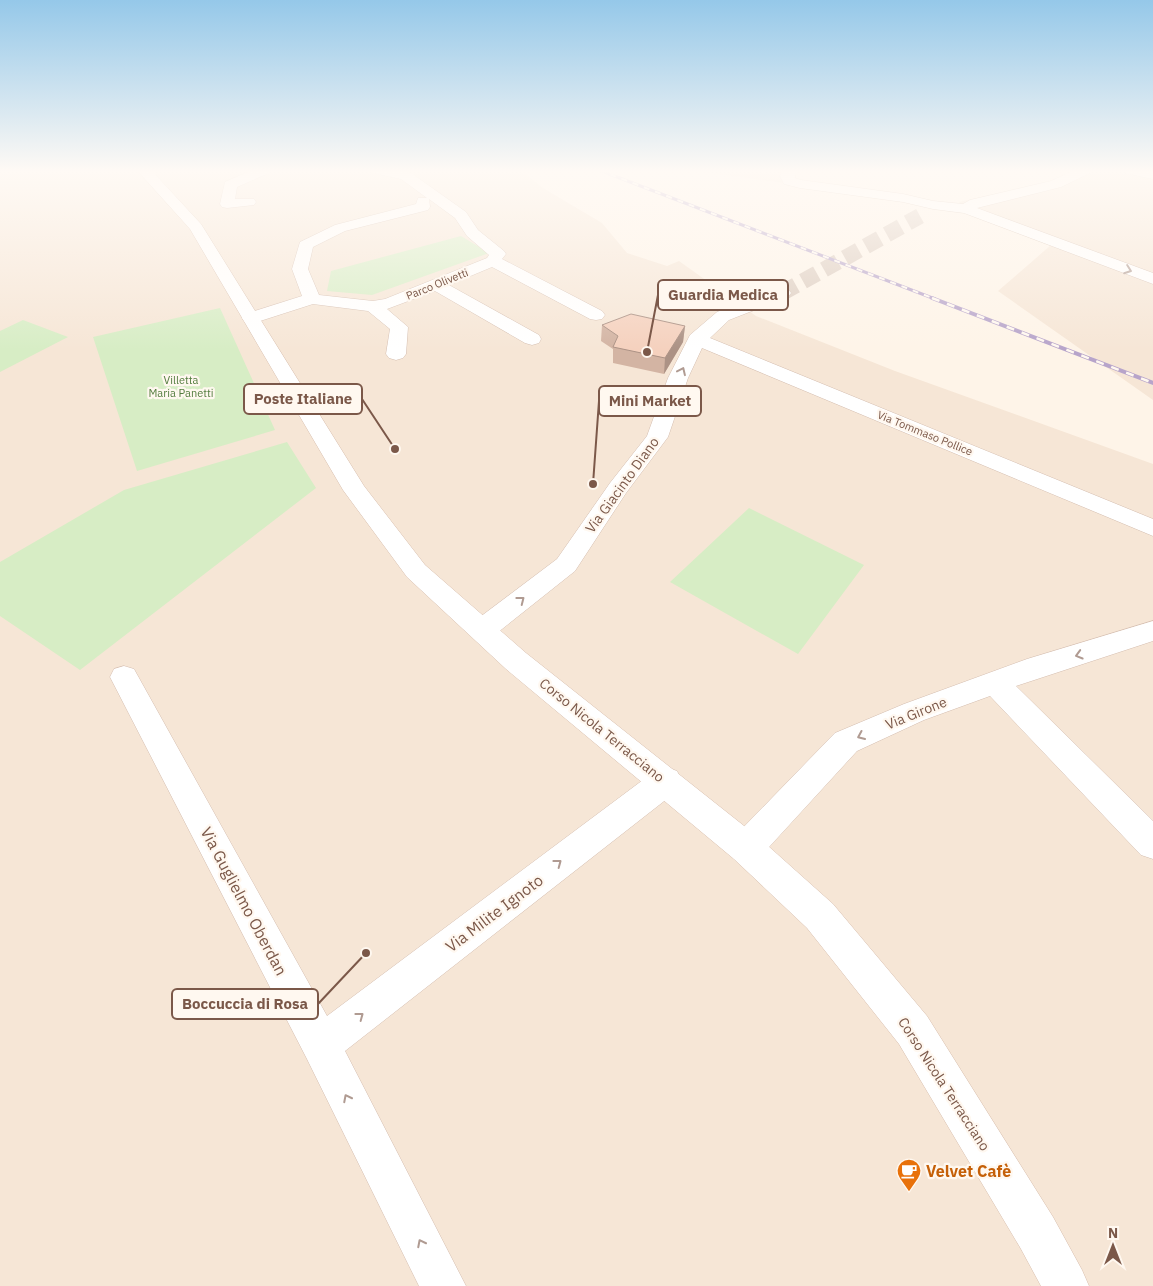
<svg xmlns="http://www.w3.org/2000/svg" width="1153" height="1286" viewBox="0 0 1153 1286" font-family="'IBM Plex Sans',sans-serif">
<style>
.residential{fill:#f6e6d6}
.green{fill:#d7edc5}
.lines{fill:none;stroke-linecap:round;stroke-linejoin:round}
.minor-tunnel{stroke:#ddcdc0;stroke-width:16;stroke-dasharray:16 8;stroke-linecap:butt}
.minor-casing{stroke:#d4bdaf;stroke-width:1}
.secondary-casing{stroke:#d7bdac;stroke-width:1}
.minor{fill:#fff;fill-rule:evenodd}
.secondary{fill:#fff;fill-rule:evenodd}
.rail-far1-casing{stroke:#b7a4ca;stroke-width:3}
.rail-casing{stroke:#b7a4ca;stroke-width:4}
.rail-far1{stroke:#fff8f0;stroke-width:2;stroke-dasharray:6;stroke-linecap:butt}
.rail{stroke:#fff8f0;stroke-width:2.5;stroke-dasharray:8;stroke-linecap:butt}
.wall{fill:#d3b4a3}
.shaded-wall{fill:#ac9285}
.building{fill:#f5d1be;stroke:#ac9285}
.oneway{stroke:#b09b92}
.labels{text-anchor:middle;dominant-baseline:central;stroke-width:4.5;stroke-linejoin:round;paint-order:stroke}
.far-street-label{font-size:11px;fill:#7b5849;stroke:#fff8f0}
.far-park-label{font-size:11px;fill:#527b3d;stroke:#fff8f0}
.street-label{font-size:14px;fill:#7b5849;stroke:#fff8f0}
.near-street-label{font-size:16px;fill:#7b5849;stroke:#fff8f0}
.near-food-label{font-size:16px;font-weight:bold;fill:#c56008;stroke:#fff8f0;text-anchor:start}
.leader{fill:none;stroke:#7b5849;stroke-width:2}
.callout-dot{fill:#7b5849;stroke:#fff8f0;stroke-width:2}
.callout{fill:#fff8f0;stroke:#7b5849;stroke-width:2}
.callout-label{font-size:15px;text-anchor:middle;font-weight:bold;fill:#7b5849}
</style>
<rect width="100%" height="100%" fill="#fef4e8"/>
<path class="residential" d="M0,170H521L543,188L602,223L627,253L667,266L679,261L756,316L895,371L1153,464V1286H0Z
M689,170H792L784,183Z
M1080,170H1153V400L998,291L1051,245L968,214L959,202L1057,180Z"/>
<path class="green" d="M461,236L489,253L372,295L327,291L331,271Z
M220,308L275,430L137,471L93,337Z
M23,320L68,337L0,372V331Z
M287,442L316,488L80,670L0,616V562L124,490Z
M749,508L864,565L798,654L670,582Z"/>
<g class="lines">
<path class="minor-tunnel" d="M782,293L920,216"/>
<defs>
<path id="minor" d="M253,170H271L269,173L237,187L235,199H254L256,202L254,205L227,208L222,207L220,204L225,182Z
M371,170H396L411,173L466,212L478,230L504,251L506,254L502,259L602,311L605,315L602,319L596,320L590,319L492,267L449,285L539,335L541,339L539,343L532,345L525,343L435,291L387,309L408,327L406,354L403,358L396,360L389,358L386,354L390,329L368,311L313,304L257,322L251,323L245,322L242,318L245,314L302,296L292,269L300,242L335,225L416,204L418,198H427L401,179L373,173ZM429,199L455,218L467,236L489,255L487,258L385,299L373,301L319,295L308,269L313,247L345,231L428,210L430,207Z
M782,170H796L795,178L801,180L903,194L933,201L963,204L970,200L1051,181L1075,170H1092L1090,173L1061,187L977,208L1153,273V284L964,213L933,209L903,202L800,188L784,184L780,176Z
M1123,170L1153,171V179L1125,173Z
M782,288L788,289L791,293L788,297L729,320L710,338L1153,519V536L702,348L688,378L668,437L626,493L575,571L492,637L482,640L472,637L468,630L472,623L557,559L610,483L647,436L668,378L690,335L717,312Z
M1153,621V641L1016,686L1153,821V859L1141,855L990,696L924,720L857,751L758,859L746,863L734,859L729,848L734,837L835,733L904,704L1027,659Z
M124,666L134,669L327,1016L655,771L666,767L677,771L682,781L677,791L345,1051L466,1286H419L307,1059L110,677L114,669Z"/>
<path id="secondary" d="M137,170H151L201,224L364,486L425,565L526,653L758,837L833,904L927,1016L1053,1217L1082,1270L1089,1286H1041L1021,1249L899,1044L807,928L734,859L506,669L407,577L343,490L190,229Z"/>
</defs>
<use href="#minor" class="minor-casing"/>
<use href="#secondary" class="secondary-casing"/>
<use href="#minor" class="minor"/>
<use href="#secondary" class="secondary"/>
<defs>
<path id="rail-far1" d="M599,170L935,299"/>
<path id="rail" d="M932,298L1153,383"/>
</defs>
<use href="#rail-far1" class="rail-far1-casing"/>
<use href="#rail" class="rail-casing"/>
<use href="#rail-far1" class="rail-far1"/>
<use href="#rail" class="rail"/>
</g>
<path class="wall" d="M602,325L685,326L683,342L664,374L613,363V349L601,341Z"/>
<path class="shaded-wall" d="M685,326L683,342L664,374L665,358Z"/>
<path class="building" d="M631,314L685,326L665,358L613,347L618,336L602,325Z"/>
<defs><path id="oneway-chevron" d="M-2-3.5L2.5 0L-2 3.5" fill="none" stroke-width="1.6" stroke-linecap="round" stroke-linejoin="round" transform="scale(1.25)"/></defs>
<g class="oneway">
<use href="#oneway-chevron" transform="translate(1128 270) rotate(20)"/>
<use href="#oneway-chevron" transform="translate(682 371) rotate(-65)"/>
<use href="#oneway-chevron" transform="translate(521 600) rotate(-38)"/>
<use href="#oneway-chevron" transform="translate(1079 655) rotate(164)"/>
<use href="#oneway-chevron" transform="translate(861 736) rotate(156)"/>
<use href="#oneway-chevron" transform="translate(558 863) rotate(-37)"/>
<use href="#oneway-chevron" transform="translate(360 1016) rotate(-37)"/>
<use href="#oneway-chevron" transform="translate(347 1098) rotate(-117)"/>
<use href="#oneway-chevron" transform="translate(421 1243) rotate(-117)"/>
</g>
<linearGradient id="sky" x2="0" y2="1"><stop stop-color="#95c8e9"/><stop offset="0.49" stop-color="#fffaf5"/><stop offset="1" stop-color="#fffaf5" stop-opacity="0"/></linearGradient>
<rect width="1153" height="350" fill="url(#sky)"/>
<defs>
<symbol id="cafe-pin" viewBox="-11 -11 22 30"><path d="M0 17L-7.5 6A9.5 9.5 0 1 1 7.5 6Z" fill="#e8710a" stroke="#fff8f0"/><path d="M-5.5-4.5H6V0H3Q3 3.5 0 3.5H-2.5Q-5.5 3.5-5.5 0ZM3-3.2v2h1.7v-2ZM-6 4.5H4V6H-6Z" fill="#fff"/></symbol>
</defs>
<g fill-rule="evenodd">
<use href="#cafe-pin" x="895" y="1157" width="28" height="38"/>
</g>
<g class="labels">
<g class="far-street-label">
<text transform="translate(437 284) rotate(-22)">Parco Olivetti</text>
<text transform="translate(925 433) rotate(22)">Via Tommaso Pollice</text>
</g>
<g class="far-park-label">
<text x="181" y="380">Villetta<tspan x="181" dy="13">Maria Panetti</tspan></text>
</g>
<g class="street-label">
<text transform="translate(622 485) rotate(-54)">Via Giacinto Diano</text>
<text transform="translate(916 713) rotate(-22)">Via Girone</text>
<text transform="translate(602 730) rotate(39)">Corso Nicola Terracciano</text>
<text transform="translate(944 1084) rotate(57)">Corso Nicola Terracciano</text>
</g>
<g class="near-street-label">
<text transform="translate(244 901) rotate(62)">Via Guglielmo Oberdan</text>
<text transform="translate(494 913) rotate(-37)">Via Milite Ignoto</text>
</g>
<g class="near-food-label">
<text x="926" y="1171">Velvet Cafè</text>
</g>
</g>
<path class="leader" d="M647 352L658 295M395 449L362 399M593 484L599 401M366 953L318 1004"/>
<g class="callout-dot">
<circle cx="647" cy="352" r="5"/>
<circle cx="395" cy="449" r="5"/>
<circle cx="593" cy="484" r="5"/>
<circle cx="366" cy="953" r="5"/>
</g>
<g class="callout">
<rect x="658" y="280" width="130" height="30" rx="5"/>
<rect x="244" y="384" width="118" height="30" rx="5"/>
<rect x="599" y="386" width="102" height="30" rx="5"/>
<rect x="172" y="989" width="146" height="30" rx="5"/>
</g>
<g class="callout-label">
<text x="723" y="300">Guardia Medica</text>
<text x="303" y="404">Poste Italiane</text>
<text x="650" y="406">Mini Market</text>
<text x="245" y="1009">Boccuccia di Rosa</text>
</g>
<g transform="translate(1113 1246)" stroke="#fff8f0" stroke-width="4" paint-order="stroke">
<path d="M0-4L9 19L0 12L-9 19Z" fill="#7b5849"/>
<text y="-8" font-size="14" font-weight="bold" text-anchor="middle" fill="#7b5849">N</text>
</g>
</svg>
